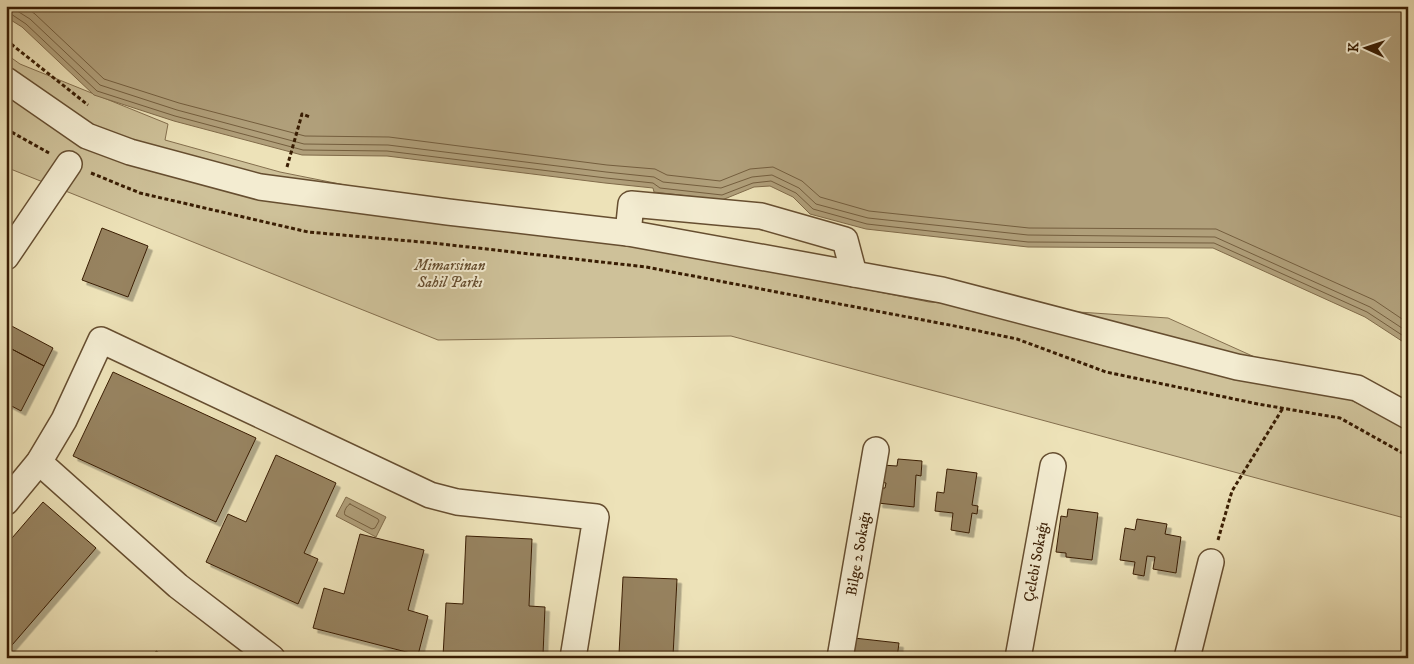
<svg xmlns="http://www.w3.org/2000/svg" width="1414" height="664" viewBox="0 0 1414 664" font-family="'IM FELL DW Pica',serif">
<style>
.green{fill:#cec199;stroke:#846f4e}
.water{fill:#b09f7a;stroke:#806b4a}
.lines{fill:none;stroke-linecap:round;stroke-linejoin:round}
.shore{stroke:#745e3e;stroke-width:1}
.building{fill:#978361;stroke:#391d03;filter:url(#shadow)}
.minor-casing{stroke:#664e30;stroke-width:28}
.path{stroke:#391d03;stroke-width:3;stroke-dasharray:4 2.5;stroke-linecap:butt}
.minor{stroke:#f3ecd1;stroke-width:25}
.labels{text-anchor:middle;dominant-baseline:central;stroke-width:4;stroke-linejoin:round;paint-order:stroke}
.park-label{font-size:15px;font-style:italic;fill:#664e30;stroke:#f3ecd1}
.street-label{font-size:15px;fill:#391d03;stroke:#f3ecd1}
</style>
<defs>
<filter id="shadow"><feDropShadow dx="4.5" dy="4.5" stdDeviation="0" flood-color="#0004"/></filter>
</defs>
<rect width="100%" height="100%" fill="#ede2b8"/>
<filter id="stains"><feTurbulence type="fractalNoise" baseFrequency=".004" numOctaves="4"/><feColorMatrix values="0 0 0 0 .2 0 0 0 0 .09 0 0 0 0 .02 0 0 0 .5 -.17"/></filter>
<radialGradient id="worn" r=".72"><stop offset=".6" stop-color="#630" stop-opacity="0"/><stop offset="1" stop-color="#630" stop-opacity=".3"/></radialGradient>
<path class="green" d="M6,54L20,64L168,124L165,140L280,172L929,302L1168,318L1408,426V519L731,336L438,340L8,168L6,167Z"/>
<path class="water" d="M6,6H1408V345L1365,317L1213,248L1028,247L866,229L810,214L793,197L770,186L754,187L722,200L654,192L653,188L605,183L387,156L302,155L174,121L94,95L22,27L6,17Z
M346,497L386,517L376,537L336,516Z"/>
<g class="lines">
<path class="shore" d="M24,6L35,14L104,79L179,103L305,136L389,137L607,165L655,169L667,175L720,181L750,169L773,167L802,181L820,197L869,211L1029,228L1216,229L1374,300L1408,323
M6,7L14,9L30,19L100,85L177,110L304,144L388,145L606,172L654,177L663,182L721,188L752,177L772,175L799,188L816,204L868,218L1028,235L1215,237L1370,307L1408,332
M6,13L11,14L26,24L97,91L175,116L303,150L387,151L606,178L653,183L660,188L722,195L753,183L771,181L796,193L813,209L867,224L1028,242L1214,243L1367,312L1408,339
M350,504L378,519L379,521L375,528L372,529L345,515C343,512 347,505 350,504Z"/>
</g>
<path class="building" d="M102,228L148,246L128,297L82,280Z
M6,323L53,348L44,366L6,346Z
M6,346L44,366L21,411L6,403Z
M113,372L256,438L216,522L73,456Z
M276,455L336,483L304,553L318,559L298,604L206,562L228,514L246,522Z
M898,459L922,461L921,476L916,475L914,507L878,503L879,488H885L886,483L881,482L882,465L897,466Z
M947,469L977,473L972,505L978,506L977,514L972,513L969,533L951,530L953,513L935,511L937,492L944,493Z
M43,502L96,548L6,652V545Z
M1068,509L1098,513L1092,560L1066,557V553L1056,552L1061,516L1067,517Z
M1137,519L1167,524L1165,534L1181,537L1176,573L1153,569L1155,557L1147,556L1144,576L1133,574L1135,562L1120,560L1125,528L1135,530Z
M360,534L424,550L408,610L428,616L418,655L313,628L324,588L344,594Z
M466,536L532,539L529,606L545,607L543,655L540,658H473L443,656L446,603L463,604Z
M623,577L677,579L673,656L619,654Z
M854,638L899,643L897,658H852Z
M156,651L168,658H153Z"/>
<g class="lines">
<defs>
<g id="minor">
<path d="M6,80L87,136L130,152L260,187L448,212L628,233L942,290L1237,367L1357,388L1408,416"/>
<path d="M628,233L631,204L761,216L845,240L854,274"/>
<path d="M6,257L69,164"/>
<path d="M39,462L178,586L272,658"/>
<path d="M6,502L39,462L64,420L101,340L430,495L457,502L596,517L573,658"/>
<path id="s1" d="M840,658L876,450"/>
<path id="s2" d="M1018,658L1053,466"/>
<path d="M1187,658L1211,562"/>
</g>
</defs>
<use href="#minor" class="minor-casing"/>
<path class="path" d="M6,40L88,105
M6,129L49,153
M287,167L302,114L310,117
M91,173L140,193L308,232L433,243L646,267L960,327L1017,339L1106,372L1258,404L1340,418L1408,456
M1218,540L1232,491L1283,408"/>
<use href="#minor" class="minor"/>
</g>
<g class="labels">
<g class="park-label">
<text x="450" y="265">Mimarsinan<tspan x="450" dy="17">Sahil Parkı</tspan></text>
</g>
<g class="street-label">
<text stroke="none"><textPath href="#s1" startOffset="106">Bilge 2 Sokağı</textPath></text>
<text stroke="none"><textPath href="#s2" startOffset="98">Çelebi Sokağı</textPath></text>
</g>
</g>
<rect width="1414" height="664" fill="none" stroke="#ede2b8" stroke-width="25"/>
<rect x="8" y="8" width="1399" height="649" fill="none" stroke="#391d03" stroke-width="2.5"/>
<rect x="12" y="12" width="1389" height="639" fill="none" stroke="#391d03"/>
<g transform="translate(1366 48) rotate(273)" stroke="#f3ecd1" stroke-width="4" paint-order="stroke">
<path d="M0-4L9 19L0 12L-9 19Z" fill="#391d03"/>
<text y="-8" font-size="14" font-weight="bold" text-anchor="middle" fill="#391d03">K</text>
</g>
<rect width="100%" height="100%" filter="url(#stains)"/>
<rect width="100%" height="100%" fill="url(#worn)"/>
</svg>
